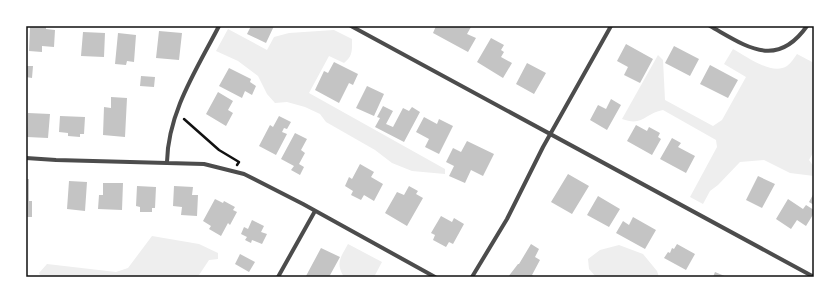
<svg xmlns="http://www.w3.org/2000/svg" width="840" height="303" viewBox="0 0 840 303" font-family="'Open Sans',sans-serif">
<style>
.green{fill:#eee}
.building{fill:#c4c4c4}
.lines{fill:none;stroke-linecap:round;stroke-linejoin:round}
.path{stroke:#111;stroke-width:2.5}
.minor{stroke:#4c4c4c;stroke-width:4}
.neatline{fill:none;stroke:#111;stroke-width:1.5}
</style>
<rect width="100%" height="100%" fill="#fff"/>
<path class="green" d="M228,29L267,50L274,37L289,33L334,30L352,39C352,50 353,56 344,63L329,56L309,93L445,169V174L412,171L392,163L375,150L326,122L320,114L305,107L287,102L275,103L267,94L258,76L238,61L216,51Z
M733,49C746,56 772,76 787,66C791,63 794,58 797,54L814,63V151L809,160L814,167V176L790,173L764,160L740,162L718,185L710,191L703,204L690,197L717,147L716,140L663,110C645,113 643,127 622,119L658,55L663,60L665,100L713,126L722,120L746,77L724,64Z
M152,236L199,244L218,253V259L209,260L199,275L195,277H41L39,273L47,264L116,272L128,268Z
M348,244L382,262L374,277H344C335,263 341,257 348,244Z
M619,245L643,254L657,271L659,277H596L589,269L588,259L600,250Z"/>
<path class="building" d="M35,26H46V29L55,30L54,47L42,46V52L29,51L30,27H35Z
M251,26H274L266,43L247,34Z
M436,26H469L471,27L467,34L476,38L468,52L433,33Z
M159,31L182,33L179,60L156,58Z
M83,32L105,33L104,57L81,56Z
M118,33L136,35L134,62L127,61L126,65L115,64Z
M491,38L504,45L501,50L504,52L501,57L512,63L503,78L477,62Z
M626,44L653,59L640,83L624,75L628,67L617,61Z
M674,46L699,59L690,76L665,63Z
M334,62L358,74L353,85L349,83L339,103L315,90L324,71L328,73Z
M527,63L546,73L534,94L516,84Z
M710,65L738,80L728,98L700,84Z
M26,66H33L32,78L26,77Z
M229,68L251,79L250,82L256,86L252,95L245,91L242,98L219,86Z
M141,76L155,77L154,87L140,86Z
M367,86L384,94L374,116L356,108Z
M218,92L233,101L228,110L233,113L226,126L206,114Z
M111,97L127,98L125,137L103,135L104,107L111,108Z
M611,99L621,105L607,130L590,120L598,105L606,109Z
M383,106L393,111L386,124L393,127L403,108L409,111L412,107L420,112L404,142L375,127L380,118L377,117Z
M28,113L50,114L48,138L27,137Z
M60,116L85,117L84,134H80V137L68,136V133L59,132Z
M279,116L291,122L287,129L284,128L282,132L287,134L276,155L259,146L270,125L273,127Z
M424,117L437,124L439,119L453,126L439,154L425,147L429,139L416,132Z
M636,125L647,131L649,127L660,133L658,137L661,139L652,155L627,141Z
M295,133L307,139L301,150L305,153L299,164L304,167L300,175L291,170L294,166L281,159Z
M672,138L681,143L678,147L695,156L686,173L660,159Z
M467,141L494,154L483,176L471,170L465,183L449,176L454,166L446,162L453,148L461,152Z
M360,164L374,172L371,177L383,184L374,201L364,195L361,200L351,195L353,191L345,186L349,177L352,179Z
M568,174L589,186L572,214L551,202Z
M758,176L775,184L762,208L746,200Z
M26,179H29V201H32V217H26Z
M69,181L87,182L85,211L67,209Z
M103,183H123L122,210L98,209L99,195H103Z
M137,186L156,187L155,208H152V212H140V207L136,206Z
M174,186L193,187L192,195H198L197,216L181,215L182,207L173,206Z
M409,186L418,191L416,194L423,198L407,226L385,213L397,192L404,195Z
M814,193V205L809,202Z
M598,196L620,209L609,227L587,215Z
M215,199L223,203L224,201L235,207L233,210L237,212L230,225L228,223L221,236L209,229L211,226L203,221Z
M788,199L803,209L806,205L814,210V213L806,226L797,220L791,229L776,219Z
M441,216L452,222L454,218L464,224L453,244L449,242L446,247L433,240L435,235L431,233Z
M633,217L656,230L645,249L616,233L623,221L629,225Z
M252,220L264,226L261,232L267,234L262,244L252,240L251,243L245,240L247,237L241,234L244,227L248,229Z
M531,244L539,249L535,257L540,260L532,275L536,277H508L518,264H519Z
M677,244L695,254L686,270L664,258L668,252L670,253L672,248L674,249Z
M321,248L340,257L329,277H308L306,276Z
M240,254L255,262L249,272L235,264Z
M715,272L727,277H713Z"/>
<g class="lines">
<path class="path" d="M184,119L219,150L239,162L237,165"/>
<path class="minor" d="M351,26L814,277
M710,26C746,46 776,70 807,26
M26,158L56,160L204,164L244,174L303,204L435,277
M167,162C168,112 197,69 219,26
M278,277L315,211
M472,277L507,219L543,147L611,26"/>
</g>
<rect width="840" height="303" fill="none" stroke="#ffffff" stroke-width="54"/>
<rect x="27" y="27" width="786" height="249" class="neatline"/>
</svg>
